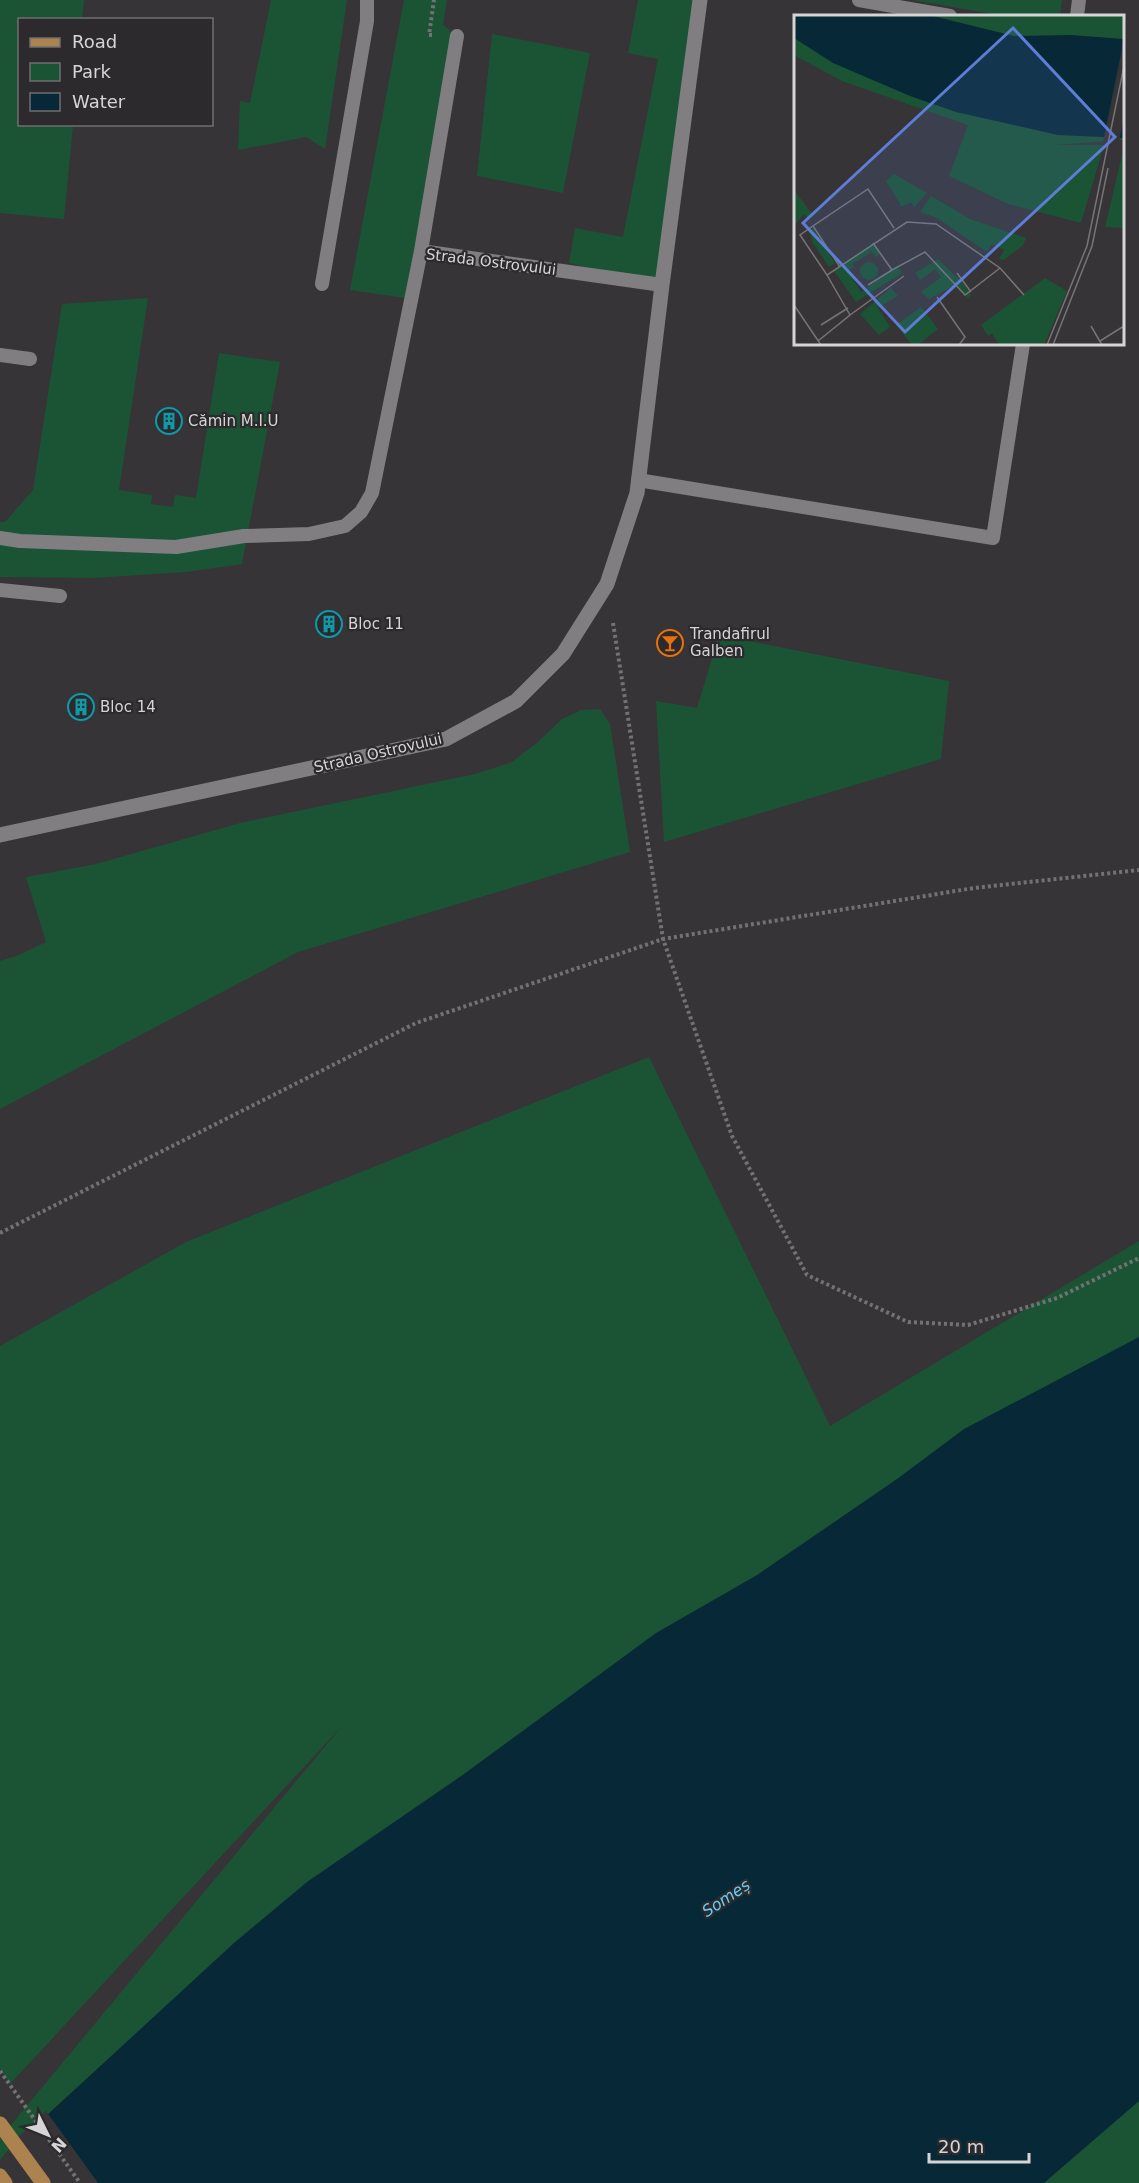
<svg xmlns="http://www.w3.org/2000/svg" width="1139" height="2183" viewBox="0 0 1139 2183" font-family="'DejaVu Sans',sans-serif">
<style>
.green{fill:#1b5434}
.water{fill:#072937}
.pier{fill:#363437}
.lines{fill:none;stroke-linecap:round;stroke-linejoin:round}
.path{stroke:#737174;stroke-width:4;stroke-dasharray:3 3;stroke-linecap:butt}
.lane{stroke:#807e81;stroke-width:14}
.street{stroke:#807e81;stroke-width:15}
.primary{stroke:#ac834f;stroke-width:15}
.labels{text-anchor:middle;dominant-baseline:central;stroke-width:4.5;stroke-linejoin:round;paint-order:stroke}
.street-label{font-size:15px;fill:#d6d5d6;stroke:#2c2a2d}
.poi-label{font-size:15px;fill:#d6d5d6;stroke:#2c2a2d;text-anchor:start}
.water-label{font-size:16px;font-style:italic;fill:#66cdfa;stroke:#2c2a2d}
.inset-road{fill:none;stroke:#767477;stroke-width:1.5}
.view{fill:#5e7dd7;fill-opacity:0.15;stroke:#5e7dd7;stroke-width:3}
.inset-edge{fill:none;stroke:#d6d5d6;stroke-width:3}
</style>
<rect width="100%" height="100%" fill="#363437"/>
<path class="green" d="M0,0H84L82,19L20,20V124L73,125L64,219L0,213Z
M271,0H347L325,149L306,137L238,150L240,101L250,103Z
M404,0H447L443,25L457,36L412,299L350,290Z
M638,0H700L662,285L569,263L575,228L623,237L658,59L628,53Z
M912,0H1062L1060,16H1005Z
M492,34L590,53L563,193L477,176Z
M148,298L119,490L152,495L151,504L173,507L175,495L196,498L219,353L280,362L242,564L186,572L93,578L0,577V522H5L33,490L62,304Z
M719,635L949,681L941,759L664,842L656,701L697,708Z
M600,709L610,724L630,852L298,952L0,1109V961L19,955L46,942L26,877L96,864L240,823L475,774L512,762L539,741L562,719L581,710Z
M649,1057L830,1426L1139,1241V2183H0V2138L342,1726L10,2084L0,2068V1346L186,1242Z"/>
<path class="water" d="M1139,1337V2101L1044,2183H0L21,2139L234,1943L307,1882L464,1774L656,1633L757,1575L897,1479L964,1429Z"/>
<path class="pier" d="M46,2111L98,2183H0V2160L19,2136Z"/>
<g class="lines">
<path class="path" d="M432,35H429L434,0
M613,623L663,939L732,1136L807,1275L908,1322L968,1325L1057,1298L1139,1258
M0,1233L416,1023L663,939L974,888L1139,870
M0,2071L80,2183"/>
<path class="lane" d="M859,0L950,16
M1077,16L1079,0
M421,251L457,36
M322,284L367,21V0
M0,355L30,359
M638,480L993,538L1023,344
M0,538L20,541L176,547L244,536L309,534L345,526L361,512L372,493L421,251L662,285
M0,590L60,596"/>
<path class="street" d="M0,835L446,739L516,701L563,654L607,584L637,493L662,285L700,0"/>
<path class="primary" d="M0,2124L43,2183
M0,2176L5,2183"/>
</g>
<defs>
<symbol id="building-ring" viewBox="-11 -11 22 22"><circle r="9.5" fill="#2c2a2d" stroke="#0f9aa8" stroke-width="1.5"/><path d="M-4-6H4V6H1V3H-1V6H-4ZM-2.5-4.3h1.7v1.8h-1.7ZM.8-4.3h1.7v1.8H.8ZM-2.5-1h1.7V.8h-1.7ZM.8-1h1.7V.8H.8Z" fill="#0f9aa8"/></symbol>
<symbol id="bar-ring" viewBox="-11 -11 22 22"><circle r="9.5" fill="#2c2a2d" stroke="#e8710a" stroke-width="1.5"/><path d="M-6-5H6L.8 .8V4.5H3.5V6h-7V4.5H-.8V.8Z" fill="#e8710a"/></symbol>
</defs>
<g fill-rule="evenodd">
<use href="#building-ring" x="154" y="406" width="30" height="30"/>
<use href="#building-ring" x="314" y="609" width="30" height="30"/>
<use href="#bar-ring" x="655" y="628" width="30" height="30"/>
<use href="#building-ring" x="66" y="692" width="30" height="30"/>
</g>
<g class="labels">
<g class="street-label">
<text transform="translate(491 262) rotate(7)">Strada Ostrovului</text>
<text transform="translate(378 753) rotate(-13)">Strada Ostrovului</text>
</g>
<g class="poi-label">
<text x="188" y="421">Cămin M.I.U</text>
<text x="348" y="624">Bloc 11</text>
<text x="690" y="634">Trandafirul<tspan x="690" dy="17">Galben</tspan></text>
<text x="100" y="707">Bloc 14</text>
</g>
<g class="water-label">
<text transform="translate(726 1898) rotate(-34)">Someș</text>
</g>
</g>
<g transform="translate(794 15)">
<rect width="330" height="330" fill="#363437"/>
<path d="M0,0H330V125L261,130H310L287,208L214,189L155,161L174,110L48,66L0,40ZM330,132V213L311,212ZM100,159L133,178L120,192L117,187L108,192L92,166ZM0,175L19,200L14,204L10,199L0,211ZM137,181L176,204L232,223L229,230L210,245L205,244L210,235L198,229L193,237L143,203L126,197ZM19,213L41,248L35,252L19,228L15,216ZM79,228L86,239L82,242L78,237L58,249L60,252L54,256L67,277L103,251L108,258L62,287L40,256ZM144,244L167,266L177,280L174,283L161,270L135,284L127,277L147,262L141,254L126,265L121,258ZM66 256a9 9 0 1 1 18 0a9 9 0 1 1-18 0ZM251,263L273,276L250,330H205L198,318L194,321L187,310ZM97,273L104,281L84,293L96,312L85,320L66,299ZM127,292L144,314L124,330H118L102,310Z" fill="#1b5434"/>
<path d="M0,0H135L220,21L277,20L330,24V123L264,120L162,97L116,81L39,48L0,23Z" fill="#072937"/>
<path d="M330,24V104L325,126L309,127Z" fill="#363437"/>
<path class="inset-road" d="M19,211L6,220L33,260M79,228L98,255L131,237L171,280L206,253M46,252L19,211L74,174L100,213M163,258L177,277M74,270L98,255M143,282L171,322L165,330M0,290L27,330M56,300L110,261M27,310L54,293M297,311L308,330M24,326L56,300L33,260L113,207L142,209L206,253L230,280M306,326L330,311M253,330L293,231L330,51M259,330L298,231L314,153"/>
<path class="view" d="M219,13L321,122L111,317L9,208Z"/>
<rect width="330" height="330" class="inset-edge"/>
</g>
<rect x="18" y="18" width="195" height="108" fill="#2c2a2d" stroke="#706e71" stroke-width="1.5"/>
<rect x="30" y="38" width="30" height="9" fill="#ac834f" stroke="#706e71" stroke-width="1.5"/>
<text x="72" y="48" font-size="18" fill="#d6d5d6">Road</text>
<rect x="30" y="63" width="30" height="18" fill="#1b5434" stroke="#706e71" stroke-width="1.5"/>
<text x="72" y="78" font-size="18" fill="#d6d5d6">Park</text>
<rect x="30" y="93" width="30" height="18" fill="#072937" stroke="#706e71" stroke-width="1.5"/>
<text x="72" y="108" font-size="18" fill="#d6d5d6">Water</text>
<g transform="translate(48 2135) rotate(133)" stroke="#2c2a2d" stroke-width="4.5" paint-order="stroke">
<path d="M0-4.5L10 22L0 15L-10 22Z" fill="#d6d5d6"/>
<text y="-9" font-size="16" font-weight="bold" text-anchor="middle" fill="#d6d5d6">N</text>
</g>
<path d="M929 2153v9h100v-9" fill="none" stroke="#d6d5d6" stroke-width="3"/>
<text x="938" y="2153" font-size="18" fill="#d6d5d6" stroke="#2c2a2d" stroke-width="4.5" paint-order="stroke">20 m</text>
</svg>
